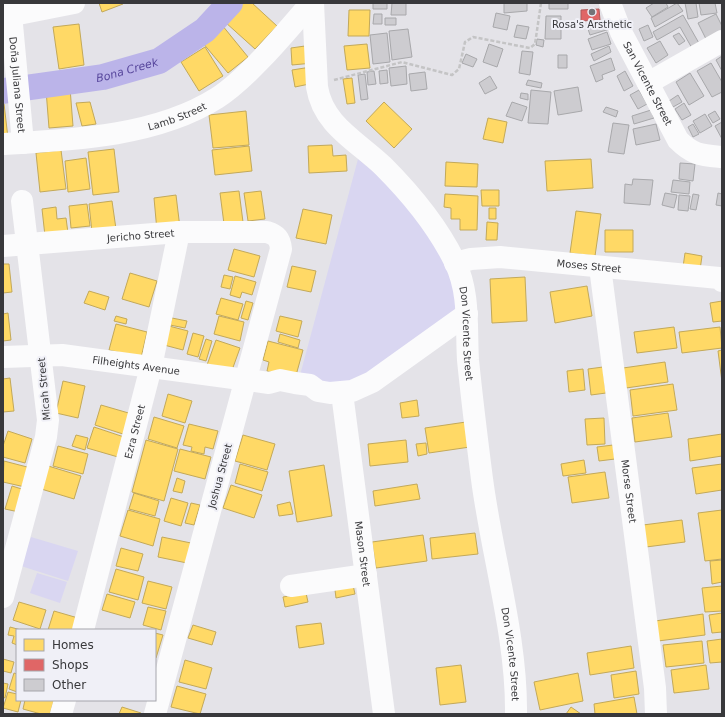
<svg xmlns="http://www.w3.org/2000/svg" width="725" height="717" viewBox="0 0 725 717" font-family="'DejaVu Sans',sans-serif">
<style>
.green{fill:#d9d6f1}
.homes{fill:#ffd966;stroke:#c3a959}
.shops{fill:#e06666;stroke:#ae5859}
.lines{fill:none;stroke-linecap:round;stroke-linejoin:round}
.river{stroke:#bbb4e9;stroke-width:26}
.building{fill:#cdccd0;stroke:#a8a8ab}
.path{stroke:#c4c4c5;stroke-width:2.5;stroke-dasharray:4 2;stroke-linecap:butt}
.minor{stroke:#fbfbfc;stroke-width:22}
.poi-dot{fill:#747478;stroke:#f0f0f7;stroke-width:1.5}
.labels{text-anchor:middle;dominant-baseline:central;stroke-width:4;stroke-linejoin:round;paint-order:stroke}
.poi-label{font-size:10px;fill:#38383b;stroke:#f0f0f7}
.street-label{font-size:10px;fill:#38383b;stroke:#f0f0f7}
.water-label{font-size:11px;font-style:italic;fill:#57469c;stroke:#f0f0f7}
</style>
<rect width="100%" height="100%" fill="#e4e3e8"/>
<path class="green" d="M358,159C394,188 427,221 445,264C451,279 455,296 460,311L357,382L338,386L299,379Z
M31,537L78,551L68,581L21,566Z
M37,573L67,582L60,603L30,593Z"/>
<path class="homes" d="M99,3H122L123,4L102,12Z
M243,3H252L277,26L255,49L225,22Z
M349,10H370L369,36H348Z
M79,24L84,65L59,69L53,27Z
M222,25L248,57L228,73L202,42Z
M367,44L370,68L347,70L344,46Z
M312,45L313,63L292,65L291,48Z
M205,47L223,76L199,91L181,62Z
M311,67L314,83L295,87L292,70Z
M352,78L355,103L347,104L343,79Z
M70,88L73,126L49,128L46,90Z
M3,95L8,138H3Z
M90,102L96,124L82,126L76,103Z
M384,102L412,129L394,148L366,121Z
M246,111L249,145L213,148L209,115Z
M488,118L507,122L503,143L483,139Z
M332,145L333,156L346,155L347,171L309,173L308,146Z
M249,146L252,171L215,175L212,150Z
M114,149L119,192L93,195L88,152Z
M61,150L66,189L40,192L36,153Z
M86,158L90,189L68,192L65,161Z
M591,159L593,188L547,191L545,161Z
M446,162L478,164L477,187L445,186Z
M481,190H499V206H482Z
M239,191L243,222L224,224L220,193Z
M261,191L265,219L248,221L244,193Z
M445,194L478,196L477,230H460V219H451V208L444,207Z
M176,195L180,228L157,231L154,198Z
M112,201L116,229L92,232L89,204Z
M87,204L90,226L71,228L69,206Z
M56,207L57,219L66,218L68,233L45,236L42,209Z
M489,208H496V219H489Z
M303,209L332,215L326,244L296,238Z
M576,211L601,214L595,256L570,253Z
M487,222L498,223L497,240H486Z
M605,230H633V252H605Z
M234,249L260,256L254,277L228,270Z
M685,253L702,256L700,270L683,267Z
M3,264H9L12,292L3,293Z
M292,266L316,271L311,292L287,287Z
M130,273L157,281L149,307L122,299Z
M224,275L233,277L230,289L221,287Z
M235,276L256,282L252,295L242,292L240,298L230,295Z
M525,277L527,321L492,323L490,279Z
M587,286L592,316L555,323L550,292Z
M89,291L109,297L105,310L84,303Z
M221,298L243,304L238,320L216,314Z
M246,301L253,303L248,320L241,318Z
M722,301V321L713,322L710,303Z
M8,313L11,340L3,341V314Z
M116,316L127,319L126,324L114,321Z
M219,316L244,322L240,341L214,334Z
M280,316L302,321L298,337L276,331Z
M172,318L187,321L185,328L170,325Z
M116,324L147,332L141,358L109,350Z
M169,326L188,331L183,350L164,345Z
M674,327L677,348L637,353L634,332Z
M720,327L722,348L682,353L679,332Z
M193,333L204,336L198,357L187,354Z
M280,334L300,340L298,348L278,342Z
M206,339L212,341L206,361L199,359Z
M216,340L240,348L231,373L207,365Z
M268,341L303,350L295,379L267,371L269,362L263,360Z
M722,350V382L718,351Z
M665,362L668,382L626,388L623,368Z
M603,367L606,393L591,395L588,369Z
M583,369L585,390L569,392L567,371Z
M10,378L14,411L3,412V379Z
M63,381L85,386L78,418L56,413Z
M673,384L677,410L633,416L630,390Z
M168,394L192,401L185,423L162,416Z
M417,400L419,416L402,418L400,403Z
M101,405L132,414L126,435L95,425Z
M668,413L672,437L635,442L632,418Z
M154,417L184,426L177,448L148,439Z
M604,418L605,444L587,445L585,419Z
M466,422L470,447L429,453L425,428Z
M189,424L218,431L213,449L205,447L204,454L191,451L192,447L183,445Z
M94,427L124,437L118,457L87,448Z
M8,431L32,439L25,463L3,457V446Z
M722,434V456L690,461L688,439Z
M76,435L88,438L85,450L72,446Z
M243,435L275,444L267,470L235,461Z
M146,440L178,449L164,501L132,492Z
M406,440L408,462L370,466L368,444Z
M426,443L427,454L418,456L416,444Z
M613,445L615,459L599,461L597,447Z
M58,446L88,454L83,474L53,466Z
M180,449L211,457L205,479L174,471Z
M584,460L586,473L563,476L561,464Z
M4,461L31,468L25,487L3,482Z
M240,464L268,472L262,491L235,483Z
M722,464V490L696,494L692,468Z
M45,465L81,476L74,499L38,488Z
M324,465L332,516L297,522L289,471Z
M605,472L609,498L572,503L568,477Z
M177,478L185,481L182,493L173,491Z
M417,484L420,499L375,506L373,491Z
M231,485L262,495L254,518L223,508Z
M12,486L25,490L19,512L5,509Z
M134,493L159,501L155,516L129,509Z
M171,498L188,503L181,526L164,521Z
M290,502L293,514L279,516L277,505Z
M191,503L200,505L194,525L185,523Z
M128,510L160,519L153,546L120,536Z
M722,510V559L705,561L698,513Z
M682,520L685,542L646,547L643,525Z
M475,533L478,554L432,559L430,538Z
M423,535L427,561L376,568L372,542Z
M162,537L191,543L187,563L158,557Z
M121,548L143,554L138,571L116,566Z
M722,560V582L712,584L710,561Z
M116,569L144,577L138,600L109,592Z
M148,581L172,587L166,609L142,603Z
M353,585L355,594L336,598L335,590Z
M722,586V611L705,612L702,588Z
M306,593L308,602L285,607L283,597Z
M107,594L135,602L130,618L102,610Z
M19,602L46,610L40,629L13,620Z
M148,607L166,611L161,630L143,625Z
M54,611L78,618L74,630H48Z
M722,613V632L712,633L709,615Z
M703,614L705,635L658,641L655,621Z
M321,623L324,644L299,648L296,626Z
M193,625L216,632L212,645L188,638Z
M10,627L21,630H17V645L12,643L14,636L8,635Z
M155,633L163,635L156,658H155Z
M722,639V662L710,663L707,641Z
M702,641L704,663L666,667L663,645Z
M631,646L634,668L590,675L587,653Z
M3,659L14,662L11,673L3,671Z
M185,660L212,668L206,689L179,682Z
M461,665L466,702L440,705L436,668Z
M706,665L709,689L674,693L671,670Z
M636,671L639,694L614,698L611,675Z
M14,673L17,674V692L9,689Z
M578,673L583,701L540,710L534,682Z
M3,683L8,684L5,698L3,697Z
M177,686L206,694L200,714L171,707Z
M8,692L17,694V700H21L18,712L3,708Z
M634,697L637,714H595L594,704Z
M25,700H54L50,714H41L23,709Z
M122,707L141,713V714H119Z
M571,707L581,714H566Z"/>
<path class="shops" d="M599,9L600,20L581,21V10Z"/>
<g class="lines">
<path class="river" id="s1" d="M3,91L103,77L159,61L205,30L230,3"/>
</g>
<path class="building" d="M373,3H387V9H373Z
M392,3H406V15H391Z
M504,3H527V11L504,13Z
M549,3H568V9H549Z
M654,3H666L668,7L652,17L646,8Z
M677,3L683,11L655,27L651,18Z
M685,3H696L698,17L688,19Z
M699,3H715L717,13L701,15Z
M496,13L510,16L507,30L493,27Z
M374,14H382V24H373Z
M716,14L722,26V33L707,41L698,23Z
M683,15L700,45L693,50L680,27L657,40L653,32Z
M546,16H561V39H545Z
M385,18H396V25H385Z
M611,20L613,28L590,35L587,26Z
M517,25L529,27L526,39L514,37Z
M648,25L653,37L644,41L639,29Z
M408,29L412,57L392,60L389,31Z
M607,32L611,44L592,50L588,39Z
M387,33L390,62L373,64L370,35Z
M679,33L685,41L679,45L673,36Z
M537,39L544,40L543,47L536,45Z
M660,41L668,55L656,63L647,48Z
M489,44L503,49L497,67L483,62Z
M609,46L611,52L594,61L591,54Z
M522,51L533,52L530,75L519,73Z
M466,54L477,59L473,67L462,63Z
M558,55H567V68H558Z
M722,56V71L716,60Z
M611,58L615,70L602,75L603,79L596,82L590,66Z
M711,63L722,82V92L712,97L697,71Z
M406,66L407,84L391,86L389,68Z
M387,70L388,83L380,84L379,71Z
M374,71L376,84L368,85L367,72Z
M625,71L633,86L624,91L617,76Z
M425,72L427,89L411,91L409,74Z
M690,73L704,96L689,105L676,82Z
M365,74L368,99L361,100L358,75Z
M490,76L497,88L485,94L479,83Z
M528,80L542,83L541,88L526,85Z
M578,87L582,111L558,115L554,91Z
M531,90L551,92L548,124L528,123Z
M639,90L647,104L638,109L630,95Z
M521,93L528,94V100L520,98Z
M678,95L682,102L673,107L669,101Z
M512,102L527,107L522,121L506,116Z
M684,103L691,115L682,120L675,109Z
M606,107L618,111L616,117L603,112Z
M651,110L654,118L634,124L632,116Z
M715,111L720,119L713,123L708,115Z
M705,114L712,126L700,133L693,121Z
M722,122V139L715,126Z
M613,123L629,125L624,154L608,152Z
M656,124L660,140L636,145L633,129Z
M693,124L699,134L693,137L688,127Z
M680,163L695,164L693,181L679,179Z
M633,179L653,180L650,205L624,203L625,184L632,185Z
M673,180L690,182L689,194L671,192Z
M665,193L677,195L674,208L662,205Z
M718,193L722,194V206L716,205Z
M693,194L699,195L696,210L690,209Z
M679,195L690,196L688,211L678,210Z"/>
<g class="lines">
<path class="path" d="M334,80L402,62L452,75L459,69L465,42L473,37L530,48L535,44L541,3"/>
<g class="minor">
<path id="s2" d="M10,3L23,143"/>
<path id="s3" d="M313,3L317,87C323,125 357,141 383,166C412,195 437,225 455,262C470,293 466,327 468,360C472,400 477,440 482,479C492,556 517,637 516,714"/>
<path id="s4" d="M610,3L621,32L678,140C693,155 701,155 722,157"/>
<path d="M3,17L74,3"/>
<path d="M648,83L722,41"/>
<path id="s5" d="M3,144C73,140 157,136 217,98C248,78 286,32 311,3"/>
<path id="s6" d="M3,246L179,232H267C277,235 280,239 281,249L155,714"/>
<path id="s7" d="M455,263L471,259L500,257L719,278L722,281"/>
<path id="s8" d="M600,267L655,688L656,714"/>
<path id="s9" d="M3,357L62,355L269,383L280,380L295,383L310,385L318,391L330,393L352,391L372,382L467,314"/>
<path id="s10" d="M342,393L384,714"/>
<path d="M291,586L366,575"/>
<path d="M3,597L46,437L48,420L22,201"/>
<path id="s11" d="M83,630L151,367L179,232"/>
<path d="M61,714L65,700"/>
</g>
</g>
<circle class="poi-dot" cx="592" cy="12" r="4"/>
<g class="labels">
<g class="poi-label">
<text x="592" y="24">Rosa's Arsthetic</text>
</g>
<g class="street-label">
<text stroke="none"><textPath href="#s4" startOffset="89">San Vicente Street</textPath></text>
<text stroke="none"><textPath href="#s2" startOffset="82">Doña Juliana Street</textPath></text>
<text stroke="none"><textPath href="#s5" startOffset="177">Lamb Street</textPath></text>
<text stroke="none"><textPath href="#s6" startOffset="138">Jericho Street</textPath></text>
<text stroke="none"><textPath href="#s7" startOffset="135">Moses Street</textPath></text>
<text stroke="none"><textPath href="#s3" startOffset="383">Don Vicente Street</textPath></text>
<text stroke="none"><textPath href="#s9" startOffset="134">Filheights Avenue</textPath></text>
<text transform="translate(44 389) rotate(-95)">Micah Street</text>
<text stroke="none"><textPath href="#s11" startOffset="205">Ezra Street</textPath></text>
<text transform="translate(220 476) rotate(-75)">Joshua Street</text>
<text stroke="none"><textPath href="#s8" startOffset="226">Morse Street</textPath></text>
<text stroke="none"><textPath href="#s10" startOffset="162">Mason Street</textPath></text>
<text stroke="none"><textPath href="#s3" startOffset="707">Don Vicente Street</textPath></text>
</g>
<g class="water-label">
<text stroke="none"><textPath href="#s1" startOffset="126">Bona Creek</textPath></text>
</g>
</g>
<rect width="725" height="717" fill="none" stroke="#38383b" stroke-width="8"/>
<rect x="16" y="629" width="140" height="72" fill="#f0f0f7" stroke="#a6a6ac"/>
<rect x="24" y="639" width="20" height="12" fill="#ffd966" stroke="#a6a6ac"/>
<text x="52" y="649" font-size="12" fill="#38383b">Homes</text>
<rect x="24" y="659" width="20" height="12" fill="#e06666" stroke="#a6a6ac"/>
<text x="52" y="669" font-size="12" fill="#38383b">Shops</text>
<rect x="24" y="679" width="20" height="12" fill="#cdccd0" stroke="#a6a6ac"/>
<text x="52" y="689" font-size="12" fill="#38383b">Other</text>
</svg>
